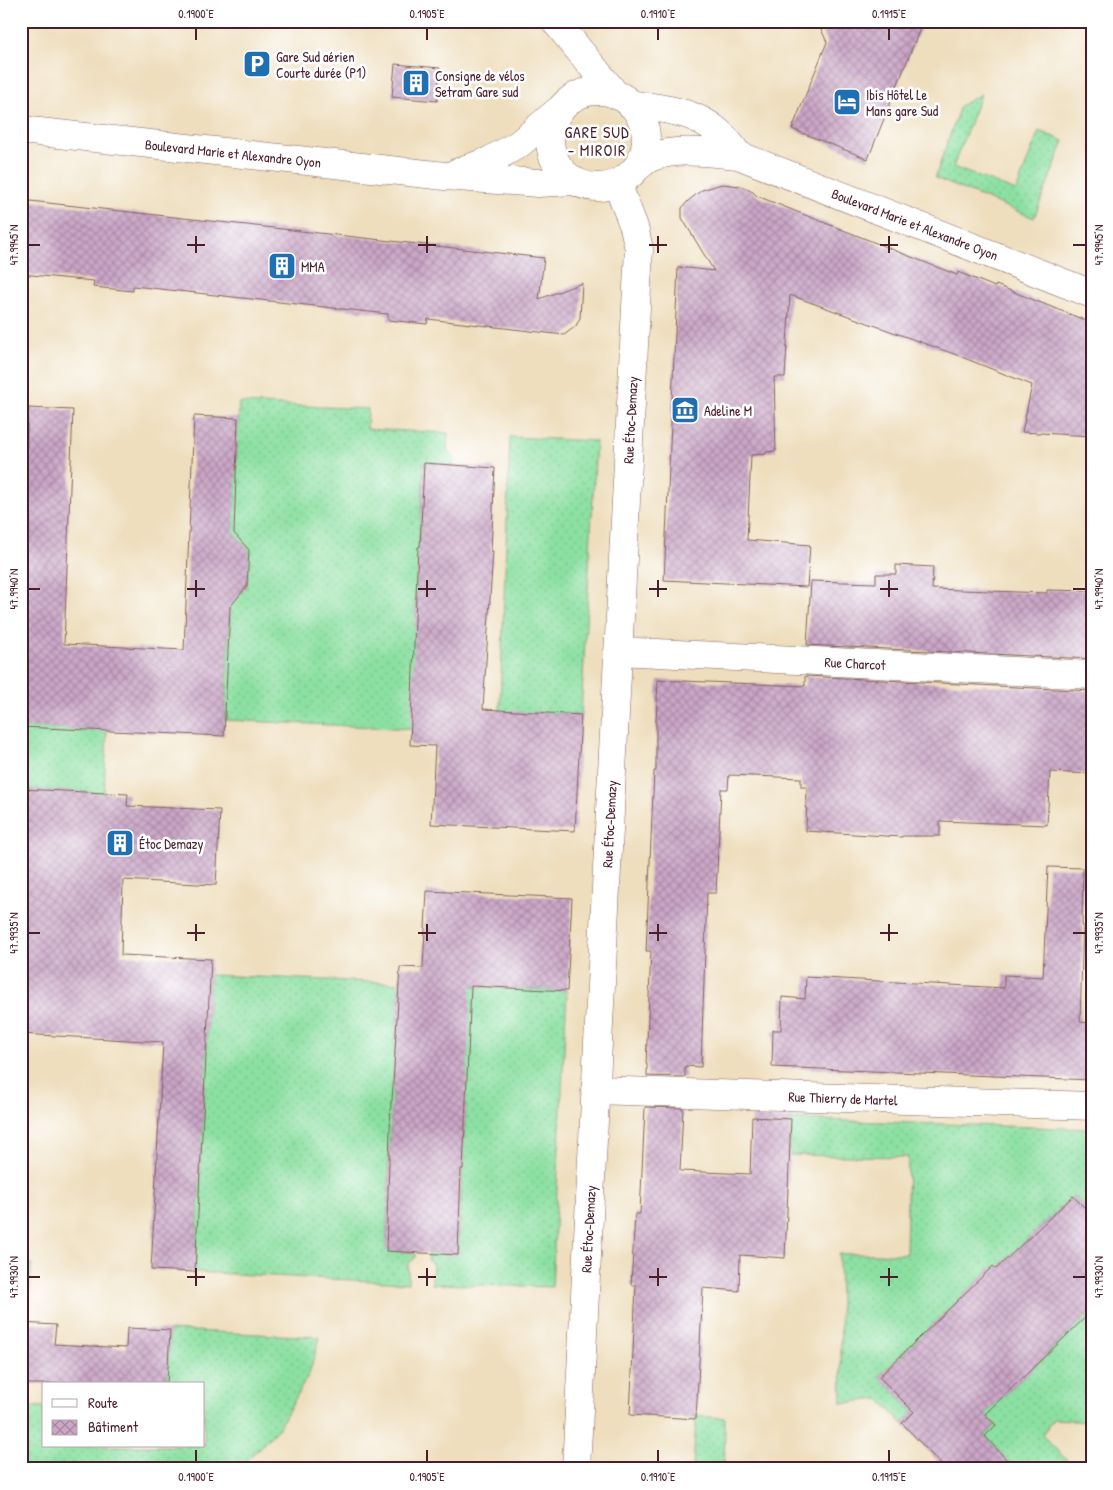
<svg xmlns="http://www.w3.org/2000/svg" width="1113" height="1490" viewBox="0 0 1113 1490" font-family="'Patrick Hand',sans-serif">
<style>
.grass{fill:url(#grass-dots);stroke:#6b8066}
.building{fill:url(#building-cross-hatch)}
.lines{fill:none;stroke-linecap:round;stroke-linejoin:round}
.minor-casing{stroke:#83625e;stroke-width:29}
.minor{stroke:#fff;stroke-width:28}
.ticks{fill:none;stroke:#4a1f2b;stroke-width:2}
.labels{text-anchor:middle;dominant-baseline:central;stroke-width:5;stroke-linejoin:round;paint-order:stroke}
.poi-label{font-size:14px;fill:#4a1f2b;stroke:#fff;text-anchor:start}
.street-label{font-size:14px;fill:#4a1f2b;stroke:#fff}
.quarter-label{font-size:16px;letter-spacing:1px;fill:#4a1f2b;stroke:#fff}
.neatline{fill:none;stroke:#4a1f2b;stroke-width:2}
.ticks-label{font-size:12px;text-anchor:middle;fill:#4a1f2b}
</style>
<defs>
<pattern id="grass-dots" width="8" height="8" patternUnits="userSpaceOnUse" patternTransform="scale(1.25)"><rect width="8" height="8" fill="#8ce0a2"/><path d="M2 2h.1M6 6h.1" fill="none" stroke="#7ac08c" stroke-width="1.8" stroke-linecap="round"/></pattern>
<pattern id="building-cross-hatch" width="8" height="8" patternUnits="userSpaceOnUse" patternTransform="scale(1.25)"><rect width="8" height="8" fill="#caa6c7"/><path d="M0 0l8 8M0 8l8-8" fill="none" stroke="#a687a2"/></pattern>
</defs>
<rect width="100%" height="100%" fill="#fff"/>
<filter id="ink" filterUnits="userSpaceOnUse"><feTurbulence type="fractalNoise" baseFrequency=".02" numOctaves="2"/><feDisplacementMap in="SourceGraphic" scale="10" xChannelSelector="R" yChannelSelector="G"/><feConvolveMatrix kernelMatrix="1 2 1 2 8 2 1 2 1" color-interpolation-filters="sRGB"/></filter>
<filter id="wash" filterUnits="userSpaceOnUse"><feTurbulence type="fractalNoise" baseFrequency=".0096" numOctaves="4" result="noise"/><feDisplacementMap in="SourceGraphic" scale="20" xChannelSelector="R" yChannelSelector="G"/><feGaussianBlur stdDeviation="1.12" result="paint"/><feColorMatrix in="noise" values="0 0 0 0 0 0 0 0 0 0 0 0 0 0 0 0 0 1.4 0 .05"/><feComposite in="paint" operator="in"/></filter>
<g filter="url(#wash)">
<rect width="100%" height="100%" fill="#eedebd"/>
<path class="grass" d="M981,94L953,167L1016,191L1039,131L1064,141L1034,218L935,178L960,106Z
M239,403L368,409L367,429L448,433L447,452L454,457L453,465L424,463L415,612L416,613L436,730L225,720L231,593H241L247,586L249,550L233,543Z
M21,408H28L23,534H21Z
M510,437L596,441L581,715L534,712L499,733Z
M21,727L107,730L104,793L21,789Z
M210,975L419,984L397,1016L388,1166L389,1167L386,1250L415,1253V1258L408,1264V1283L195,1272Z
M445,985L567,991L552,1287L432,1284L433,1265L428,1260V1253L458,1254L466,1102Z
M791,1119L1092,1129V1215L1073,1196L996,1269L993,1267L879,1376L914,1412L902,1423L880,1399L842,1403L839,1254H906L908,1157L789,1155Z
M21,1263L32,1264L29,1311H21Z
M1092,1311V1421L1053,1419L1042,1435L1075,1469H1015L985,1436L996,1425L985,1414Z
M170,1330L320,1337L309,1374L278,1429L238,1469H21V1406L44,1407V1446H204V1384H167Z
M696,1416L725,1418L724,1469H693Z"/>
<g id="blocks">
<path class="building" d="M817,21H923L868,159L792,129L827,42Z
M395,64L440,68L437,101L392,97Z
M722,184L741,186L753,192L757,196L957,275L958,272L995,287L996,285L1092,323V436L1022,432L1032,385L954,354L790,295L785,377H774L776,451L766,452V454L751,455L747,540L810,545L807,587L664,580L678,267L714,271L682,218V208L688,201L702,190Z
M21,200L544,258L539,299L582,283L580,318L576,326L564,335L428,319L427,324L388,320V314L133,286V291L93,287L94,281L21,274Z
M28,408L73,410L64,644L184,650L194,416L238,418L234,533L249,550L247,586L230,607L224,736L21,727V534H23Z
M424,463L495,468L491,551H493L483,709L581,715L575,831L431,824L435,746L410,745L418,547H420Z
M896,565L933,567L932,589L1047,593V590L1092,591V659L807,645L811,581L876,583V574H896Z
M805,676L1092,691V774L1050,772L1047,825L940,821V836H902V837L806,831L807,787H801V778L729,775L728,789H721L716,893H707L701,1067L685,1066V1077L647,1076V1064H646L651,951H646L654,771H656V721L658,680L805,686Z
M21,789L128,794L127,806L220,810L216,885L123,880L121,955L211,959L195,1272L151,1270L163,1042L21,1034Z
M1048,867L1083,868L1082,925H1083L1080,1022L1092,1023V1080L772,1067L773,1030H781L782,997L805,999L806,977L1004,988V975L1043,977Z
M427,891L572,898L567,991L471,986L463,1169H461L458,1255L386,1251L391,1101H392L400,967L423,968Z
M645,1107L683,1108L680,1171L750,1174L752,1117L791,1119L785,1258L740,1255L739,1291L703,1288L696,1419L630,1415L636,1285H631L635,1214H640Z
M1073,1196L1092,1215V1311L985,1414L996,1425L985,1436L1015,1469H945L902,1423L914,1412L879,1377L993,1266L996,1269Z
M21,1323L56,1325L54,1344L126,1348L127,1328L170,1330L167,1384H21Z"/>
</g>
</g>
<g filter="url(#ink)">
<use href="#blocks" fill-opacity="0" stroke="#83625e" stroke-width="1"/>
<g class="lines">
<defs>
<path id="minor" d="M555,21L616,95
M550 139a48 48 0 1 1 96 0a48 48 0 1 1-96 0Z
M630,104C677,111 710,112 738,155
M21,130L445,176L538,183L575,181
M636,168C641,165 646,159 652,157C677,147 712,153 738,155L1092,294
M456,173L489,161L519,144L559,110
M618,651L1092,675
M595,1090L1092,1106
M576,1469L639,249L634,227L617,183"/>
</defs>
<use href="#minor" class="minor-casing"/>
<use href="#minor" class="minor"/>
</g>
</g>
<path class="ticks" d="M196,28V40M427,28V40M658,28V40M889,28V40M196,236V253M427,236V253M658,236V253M889,236V253M28,245H40M187,245H205M418,245H436M649,245H667M880,245H898M1073,245H1086M196,580V597M427,580V597M658,580V597M889,580V597M28,589H40M187,589H205M418,589H436M649,589H667M880,589H898M1073,589H1086M196,924V941M427,924V941M658,924V941M889,924V941M28,933H40M187,933H205M418,933H436M649,933H667M880,933H898M1073,933H1086M196,1268V1286M427,1268V1286M658,1268V1286M889,1268V1286M28,1277H40M187,1277H205M418,1277H436M649,1277H667M880,1277H898M1073,1277H1086M196,1450V1462M427,1450V1462M658,1450V1462M889,1450V1462"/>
<defs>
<symbol id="parking-square" viewBox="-11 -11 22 22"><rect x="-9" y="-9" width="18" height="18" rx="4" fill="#1f6fb2" stroke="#fff"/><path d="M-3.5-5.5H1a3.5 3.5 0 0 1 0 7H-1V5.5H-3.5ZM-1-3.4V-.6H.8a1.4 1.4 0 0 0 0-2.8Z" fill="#fff"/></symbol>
<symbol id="building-square" viewBox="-11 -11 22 22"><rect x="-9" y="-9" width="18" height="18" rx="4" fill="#1f6fb2" stroke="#fff"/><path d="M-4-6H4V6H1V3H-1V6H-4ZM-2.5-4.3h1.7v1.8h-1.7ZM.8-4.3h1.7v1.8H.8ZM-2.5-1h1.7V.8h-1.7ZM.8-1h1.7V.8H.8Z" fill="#fff"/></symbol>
<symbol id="hotel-square" viewBox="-11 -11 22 22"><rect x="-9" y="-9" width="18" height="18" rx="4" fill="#1f6fb2" stroke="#fff"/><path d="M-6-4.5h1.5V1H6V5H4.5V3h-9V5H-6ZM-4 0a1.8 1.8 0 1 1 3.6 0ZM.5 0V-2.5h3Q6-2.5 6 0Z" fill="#fff"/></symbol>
<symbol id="museum-square" viewBox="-11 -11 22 22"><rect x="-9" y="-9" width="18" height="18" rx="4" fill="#1f6fb2" stroke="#fff"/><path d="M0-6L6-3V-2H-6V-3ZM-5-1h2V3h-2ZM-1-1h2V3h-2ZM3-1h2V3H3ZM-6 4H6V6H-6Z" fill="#fff"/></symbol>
</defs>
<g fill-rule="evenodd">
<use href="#parking-square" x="241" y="48" width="32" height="32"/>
<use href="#building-square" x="400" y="67" width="32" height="32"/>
<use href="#hotel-square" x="831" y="86" width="32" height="32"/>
<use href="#building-square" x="266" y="250" width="32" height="32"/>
<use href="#museum-square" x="669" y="394" width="32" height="32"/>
<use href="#building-square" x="104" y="827" width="32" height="32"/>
</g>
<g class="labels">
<g class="poi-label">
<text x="276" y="56">Gare Sud aérien<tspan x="276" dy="16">Courte durée (P1)</tspan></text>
<text x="435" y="75">Consigne de vélos<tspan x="435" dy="16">Setram Gare sud</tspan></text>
<text x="866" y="94">Ibis Hôtel Le<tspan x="866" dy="16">Mans gare Sud</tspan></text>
<text x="301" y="266">MMA</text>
<text x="704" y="410">Adeline M</text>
<text x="139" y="843">Étoc Demazy</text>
</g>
<g class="street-label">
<text transform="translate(233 153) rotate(6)">Boulevard Marie et Alexandre Oyon</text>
<text transform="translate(915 224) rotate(21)">Boulevard Marie et Alexandre Oyon</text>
<text transform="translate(630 420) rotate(-87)">Rue Étoc-Demazy</text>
<text transform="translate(855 663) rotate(3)">Rue Charcot</text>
<text transform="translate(609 824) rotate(-87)">Rue Étoc-Demazy</text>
<text transform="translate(843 1098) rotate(2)">Rue Thierry de Martel</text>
<text transform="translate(588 1229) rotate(-87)">Rue Étoc-Demazy</text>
</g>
<g class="quarter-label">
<text x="597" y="132">GARE SUD<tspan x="597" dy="18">- MIROIR</tspan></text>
</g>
</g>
<rect width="1113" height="1490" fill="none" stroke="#fff" stroke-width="55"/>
<rect x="42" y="1382" width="162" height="65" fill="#ffffff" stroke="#b7a5aa"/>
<rect x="52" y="1399" width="25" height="8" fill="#ffffff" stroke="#b7a5aa"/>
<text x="88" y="1408" font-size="15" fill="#4a1f2b">Route</text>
<rect x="52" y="1420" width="25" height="15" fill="url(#building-cross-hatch)" stroke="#b7a5aa"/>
<text x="88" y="1432" font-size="15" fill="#4a1f2b">Bâtiment</text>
<rect x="28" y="28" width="1058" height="1434" class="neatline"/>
<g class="ticks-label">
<text x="196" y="18">0.1900°E</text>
<text x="427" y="18">0.1905°E</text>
<text x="658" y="18">0.1910°E</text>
<text x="889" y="18">0.1915°E</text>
<text transform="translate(14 245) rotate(-90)" y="4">47.9945°N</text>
<text transform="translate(1099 245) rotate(-90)" y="4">47.9945°N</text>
<text transform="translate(14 589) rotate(-90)" y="4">47.9940°N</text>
<text transform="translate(1099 589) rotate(-90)" y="4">47.9940°N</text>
<text transform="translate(14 933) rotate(-90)" y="4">47.9935°N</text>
<text transform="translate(1099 933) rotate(-90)" y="4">47.9935°N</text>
<text transform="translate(14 1277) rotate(-90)" y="4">47.9930°N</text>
<text transform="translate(1099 1277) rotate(-90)" y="4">47.9930°N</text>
<text x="196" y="1481">0.1900°E</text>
<text x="427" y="1481">0.1905°E</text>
<text x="658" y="1481">0.1910°E</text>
<text x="889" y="1481">0.1915°E</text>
</g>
</svg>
